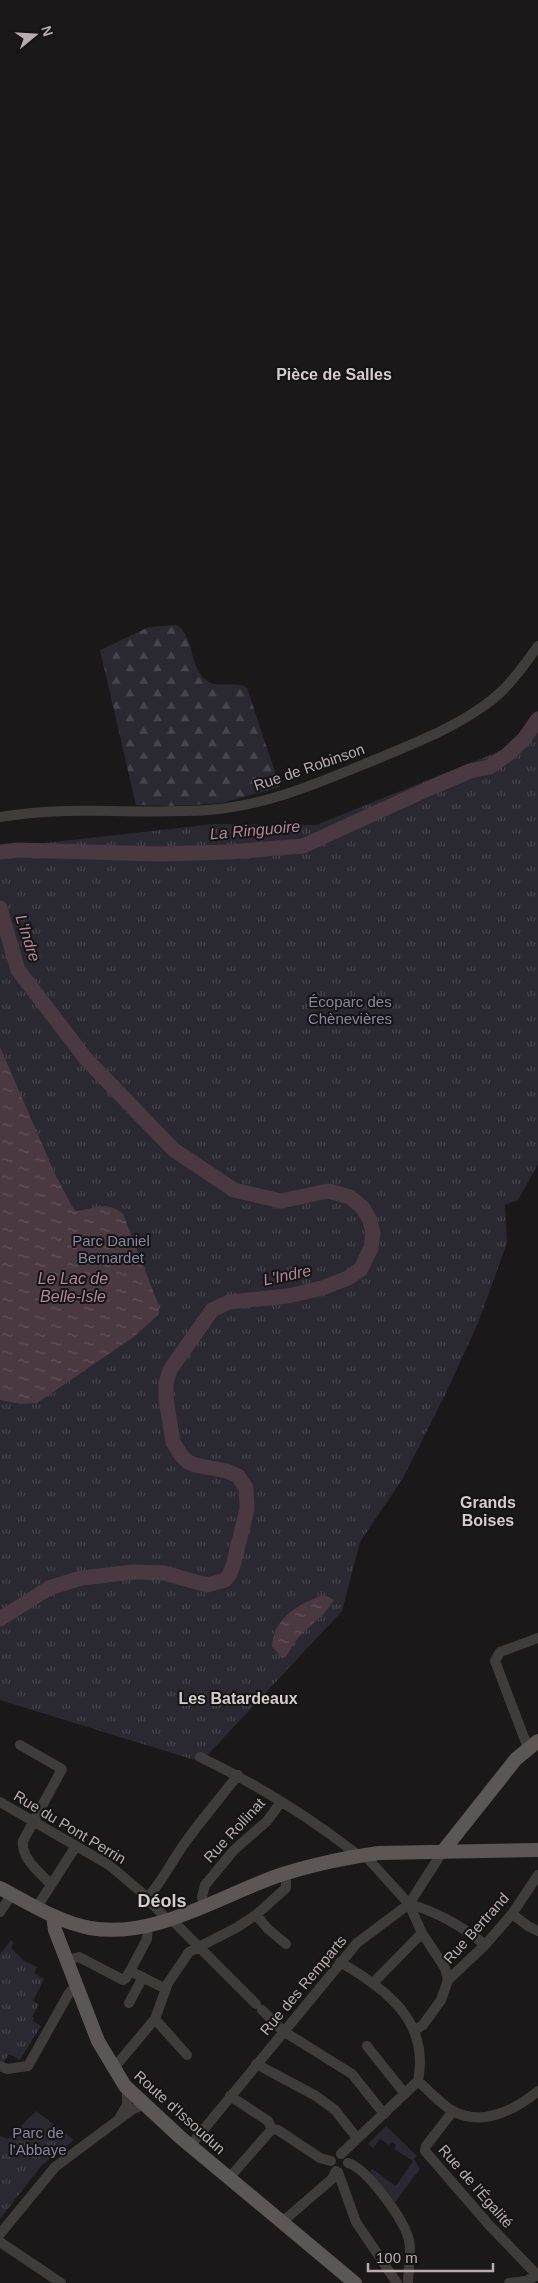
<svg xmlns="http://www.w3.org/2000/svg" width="538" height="2283" viewBox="0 0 538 2283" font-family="Helvetica,sans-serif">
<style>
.grass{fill:#2a2931}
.forest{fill:url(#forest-firs)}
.park{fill:url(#park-tufts)}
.water{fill:url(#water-ripples)}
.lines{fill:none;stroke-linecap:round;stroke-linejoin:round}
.river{stroke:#4b3942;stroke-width:15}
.minor{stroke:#413c3c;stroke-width:10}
.major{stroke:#5d5657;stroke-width:14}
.labels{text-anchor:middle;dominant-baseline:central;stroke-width:4;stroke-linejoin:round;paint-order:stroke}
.street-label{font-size:15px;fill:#b8acaf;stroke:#151313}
.park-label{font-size:15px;fill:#8885a1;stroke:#151313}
.neighbourhood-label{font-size:16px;font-weight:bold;fill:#d5ccce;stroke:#151313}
.water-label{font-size:16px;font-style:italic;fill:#b0869a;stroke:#151313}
.quarter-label{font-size:18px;font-weight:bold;fill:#d5ccce;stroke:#151313}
</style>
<defs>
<pattern id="forest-firs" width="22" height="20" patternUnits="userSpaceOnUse" patternTransform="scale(1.25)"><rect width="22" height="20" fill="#2a2931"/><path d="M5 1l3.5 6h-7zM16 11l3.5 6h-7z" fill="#47454c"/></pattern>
<pattern id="park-tufts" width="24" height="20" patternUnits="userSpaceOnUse" patternTransform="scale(1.25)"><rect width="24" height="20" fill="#2a2931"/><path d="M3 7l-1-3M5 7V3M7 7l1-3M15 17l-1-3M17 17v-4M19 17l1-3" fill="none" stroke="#47454c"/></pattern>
<pattern id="water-ripples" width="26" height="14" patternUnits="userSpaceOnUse" patternTransform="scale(1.25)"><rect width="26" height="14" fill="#4b3942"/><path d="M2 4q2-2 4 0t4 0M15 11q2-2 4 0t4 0" fill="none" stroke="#63535b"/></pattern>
</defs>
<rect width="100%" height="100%" fill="#1a1818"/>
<path class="grass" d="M386,2126L417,2156L414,2159L420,2169L395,2202L370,2171L372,2169L396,2186L413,2161L394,2149L396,2145L392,2142L389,2145L380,2139L373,2148L368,2144Z"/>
<path class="forest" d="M177,625C195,638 189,667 206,680C218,690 234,679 247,688L280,787L222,803L175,806L136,805L100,650L149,627Z"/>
<path class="park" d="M538,729V1164L518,1200L505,1205L507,1243L478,1323L446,1393L403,1478L360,1542L342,1611L201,1762L0,1700V848L214,824L316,825L530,739Z
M11,1940L14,1943L11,1948L24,1961L37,1967L34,1973L44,1979L33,2001L39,2004L32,2017L34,2018L33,2021L41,2026L20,2060L9,2054L3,2063H0V1954Z
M36,2111L74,2140L41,2166L0,2219V2136L8,2139Z"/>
<path class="water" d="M0,1047L55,1174L73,1208L76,1211C93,1209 108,1200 123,1214L159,1306V1314L135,1336L37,1403L21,1404L0,1400Z
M324,1595L334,1600C327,1612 317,1620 307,1629C298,1636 291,1648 286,1657L282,1658L272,1646C274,1617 300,1603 324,1595Z"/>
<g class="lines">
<path class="river" d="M0,852L18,850L159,854L230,852L303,846L428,789L470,771L489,767L507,755L524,739L538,719
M0,908L18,970L86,1059L174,1150L234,1190L281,1201L328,1191L350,1197L362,1207L370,1220L373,1233L371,1248L361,1269L348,1278L322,1288L288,1296L229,1302L212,1310L170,1370L166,1383V1399L173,1442L181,1455L188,1462L195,1465L227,1471L238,1476L246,1488L247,1509L234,1562L230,1574L225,1580L207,1585L164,1573L134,1572L81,1578L49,1588L0,1619"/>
<path class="minor" d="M0,817C68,805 139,815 208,810C267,806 323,781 377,759C414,743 452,729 485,705C507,690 523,667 538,646
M20,1745L62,1769L23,1841C21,1859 40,1872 51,1885
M528,1748L495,1661L500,1652L538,1638
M200,1757C254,1783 306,1815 354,1852L356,1857
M0,1802L109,1865L140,1891L163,1915L164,1920
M369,1854L370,1861L409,1904L422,1933L445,1968L448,1980
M147,1898C163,1881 172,1860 187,1840C203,1818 221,1797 238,1775
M409,1904C435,1911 464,1927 485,1945
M37,1907L76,1846
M204,1907L202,1897L205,1885L234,1850L267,1821L281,1802
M0,1912L12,1894
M512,1914L528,1926L538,1931
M256,1915L268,1929L286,1944
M170,1918L256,2004
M66,1960L79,1957L123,1980L126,1978L130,1971L166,1989
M340,1962C386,1989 430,2021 418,2081
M130,1971L147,1939L148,1925
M374,1982L422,1933
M129,2003L143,1977
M262,2010L283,2031L352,2074L384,2114
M155,2019L187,2055
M415,2030L423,2025L441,2000L448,1980L485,1945L512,1914L538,1875
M367,2046L405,2094
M256,2064L316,2096L335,2110L357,2138
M0,2066L7,2069L28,2066L69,1993L77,1985
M113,2069L155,2019L168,1983L189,1952L236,1928L256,1915L286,1888V1873
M230,2096L268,2121L272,2129
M453,2111L426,2146L425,2151L490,2226L538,2276
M120,2117L127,2105V2088
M272,2129L278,2130L320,2158L331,2161
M190,2146L357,1943L409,1904L443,1851
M341,2154L418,2081C429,2091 441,2104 453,2111C482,2127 515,2110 538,2091
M348,2163C368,2169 404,2220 409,2240C412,2253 408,2270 408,2283
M338,2172L356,2222L397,2283
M229,2178L272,2129
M282,2222L332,2179L336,2171
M0,2234L55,2167L133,2109L143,2105
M0,2242L61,2283
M509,2283L526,2281L536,2276"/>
<path class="major" d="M443,1851L516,1759L538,1741
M0,1888C29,1903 58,1922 90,1928C157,1940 225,1892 286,1873C316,1864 348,1857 379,1853L538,1850
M53,1916L55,1930L98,2041L125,2086L180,2137L355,2283"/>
</g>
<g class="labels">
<g class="street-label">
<text transform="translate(309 767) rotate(-19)">Rue de Robinson</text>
<text transform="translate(70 1827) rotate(31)">Rue du Pont Perrin</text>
<text transform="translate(234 1830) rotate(-47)">Rue Rollinat</text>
<text transform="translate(476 1928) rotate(-48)">Rue Bertrand</text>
<text transform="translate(303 1985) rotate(-50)">Rue des Remparts</text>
<text transform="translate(180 2112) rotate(42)">Route d'Issoudun</text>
<text transform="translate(476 2186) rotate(49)">Rue de l'Égalité</text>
</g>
<g class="park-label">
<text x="350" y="1001">Écoparc des<tspan x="350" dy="17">Chènevières</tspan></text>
<text x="111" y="1240">Parc Daniel<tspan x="111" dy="17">Bernardet</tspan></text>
<text x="38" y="2132">Parc de<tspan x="38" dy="17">l'Abbaye</tspan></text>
</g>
<g class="neighbourhood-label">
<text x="334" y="374">Pièce de Salles</text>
<text x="488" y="1502">Grands<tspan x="488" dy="18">Boises</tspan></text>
<text x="238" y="1698">Les Batardeaux</text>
</g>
<g class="water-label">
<text transform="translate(255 830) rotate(-5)">La Ringuoire</text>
<text transform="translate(28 938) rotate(72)">L'Indre</text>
<text transform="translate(287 1275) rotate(-12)">L'Indre</text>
<text x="73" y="1278">Le Lac de<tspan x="73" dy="18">Belle-Isle</tspan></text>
</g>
<g class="quarter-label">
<text x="162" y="1901">Déols</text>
</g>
</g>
<g transform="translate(35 35) rotate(72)" stroke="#151313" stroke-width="4" paint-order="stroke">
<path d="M0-4L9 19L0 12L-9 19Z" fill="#b8acaf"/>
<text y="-8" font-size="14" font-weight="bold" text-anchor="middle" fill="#b8acaf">N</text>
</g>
<path d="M368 2263v8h125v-8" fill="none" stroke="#b8acaf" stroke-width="2.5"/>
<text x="376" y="2263" font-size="15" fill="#b8acaf" stroke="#151313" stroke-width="4" paint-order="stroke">100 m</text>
</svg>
